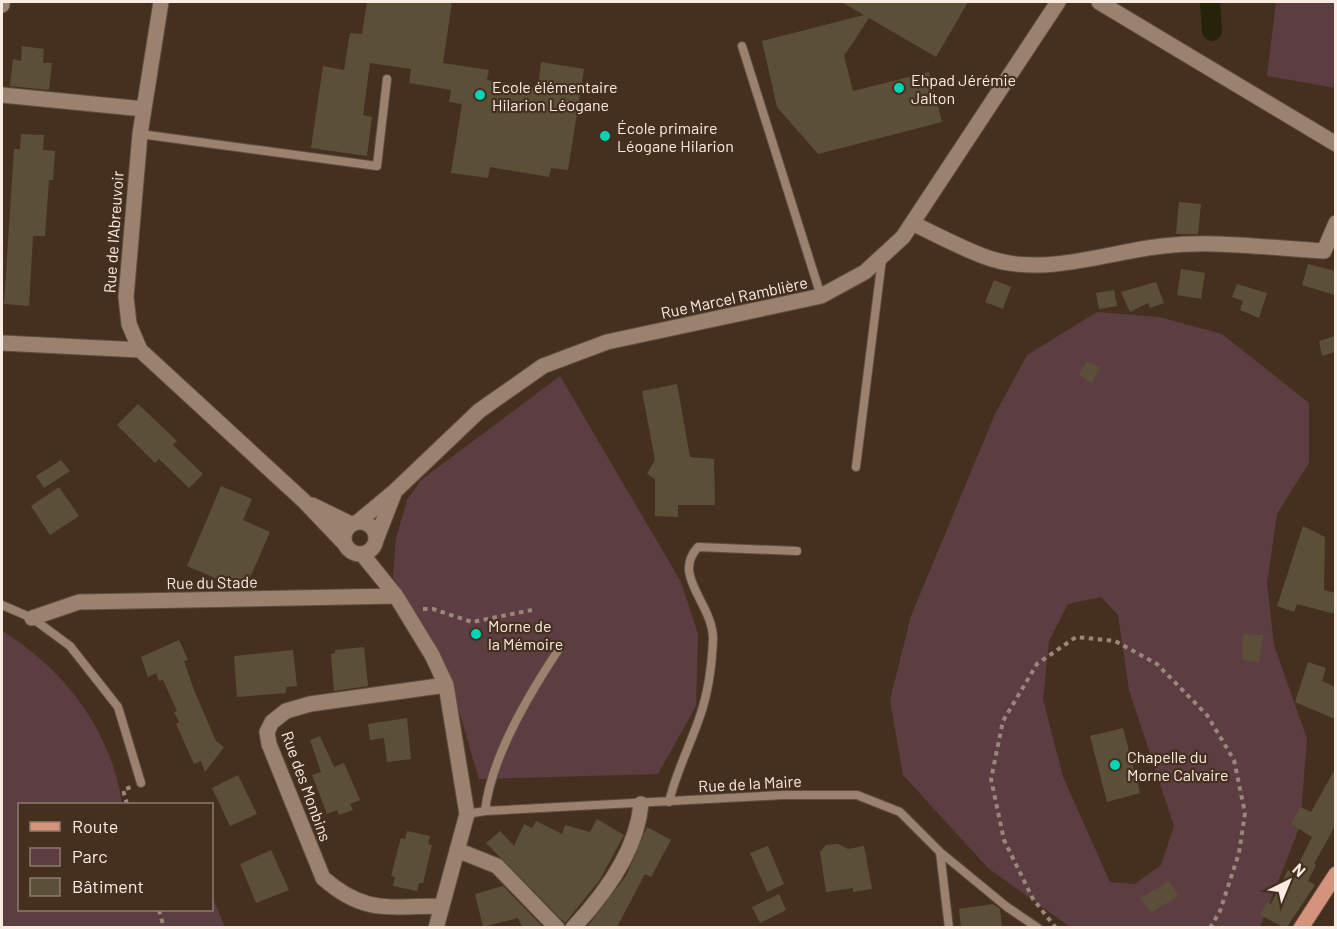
<svg xmlns="http://www.w3.org/2000/svg" width="1337" height="929" viewBox="0 0 1337 929" font-family="Barlow,sans-serif">
<style>
.green{fill:#5c3e42;fill-rule:evenodd}
.lines{fill:none;stroke-linecap:round;stroke-linejoin:round}
.canal{stroke:#252408;stroke-width:20}
.building{fill:#5c4f37}
.lane-casing{stroke:#604f40;stroke-width:10}
.street-casing{stroke:#604f40;stroke-width:17}
.primary-casing{stroke:#604f40;stroke-width:17}
.path{stroke:#998779;stroke-width:4;stroke-dasharray:4.5 4.5;stroke-linecap:butt}
.lane{stroke:#9a826f;stroke-width:8}
.street{stroke:#9a826f;stroke-width:15}
.primary{stroke:#d6937c;stroke-width:15}
.poi-dot{fill:#00d5b7;stroke:#45301f;stroke-width:2}
.labels{text-anchor:middle;dominant-baseline:central;stroke-width:4.5;stroke-linejoin:round;paint-order:stroke}
.poi-label{font-size:16px;fill:#faece2;stroke:#45301f;text-anchor:start}
.street-label{font-size:16px;fill:#faece2;stroke:#45301f}
</style>
<rect width="100%" height="100%" fill="#45301f"/>
<path class="green" d="M1276,2H1335V88L1267,76Z
M1097,312L1159,317L1222,334L1309,403V463L1277,514L1267,583L1274,645L1307,739L1300,826L1260,927H1070L988,868L903,775L890,700L911,616L995,414L1027,355ZM1101,597L1118,615L1129,690L1174,826L1161,865L1135,884L1110,882L1063,777L1043,699L1049,641L1068,604Z
M560,376L681,582L698,634L696,706L658,774L479,779L445,663L393,577L396,539L407,500L421,480Z
M2,631C64,668 112,732 122,804H20V910H212V896L225,927H2Z"/>
<g class="lines">
<path class="canal" d="M1210,2L1212,31"/>
</g>
<path class="building" d="M367,2H452L443,63L489,70L487,80L538,88L541,62L584,69L568,170L551,168L549,177L490,167L488,178L451,173L462,104L449,102L451,90L409,83L411,69L370,63L363,115L372,117L367,156L311,148L323,66L344,70L350,33L362,34Z
M841,2H968L936,57L869,18L844,56L853,91L929,72L942,122L818,154L777,107L762,41L864,15Z
M22,46L44,49L43,63H52L49,90L10,86L13,59L21,61Z
M21,134L44,135L43,150L55,151L53,180H49L45,236H33L29,306L4,304L14,149H20Z
M1179,202L1201,204L1198,234H1176Z
M1308,264L1335,271V295L1302,285Z
M1181,269L1205,273L1201,299L1177,295Z
M994,280L1011,287L1003,309L985,302Z
M1156,282L1164,303L1150,308L1148,303L1130,312L1121,292Z
M1237,284L1267,293L1259,318L1240,310L1243,301L1232,297Z
M1114,290L1117,306L1099,309L1096,293Z
M1335,336V352L1322,356L1319,341Z
M1087,361L1100,368L1092,383L1079,375Z
M677,384L690,457L714,459L715,505H678V517L655,516V479L647,474L655,460L642,391Z
M138,404L177,441L173,445L203,474L189,488L159,459L155,463L117,425Z
M61,460L70,471L44,488L36,476Z
M221,486L252,499L243,520L270,532L245,589H229V584L187,566Z
M59,487L79,516L50,535L31,506Z
M1303,526L1325,537L1324,590L1335,593V614L1297,604L1294,612L1277,606Z
M1243,634L1263,635L1259,662L1242,660Z
M179,640L188,660L184,661L194,690L216,741L224,747L205,772L201,761L194,764L176,724L179,722L174,712L177,711L163,680L159,681L156,673L148,677L141,657Z
M364,647L368,686L334,691L331,654L335,653V650Z
M293,650L297,686L286,687V693L237,697L234,656Z
M1308,662L1326,668L1322,681L1335,687V719L1295,702Z
M407,718L411,759L387,762L384,738L370,740L368,724Z
M1123,728L1140,793L1107,802L1090,736Z
M320,736L334,767L344,763L360,800L350,804L353,810L339,815L337,810L327,814L312,775L321,772L310,740Z
M1335,769V826L1314,864L1316,865L1308,881L1315,885L1287,927H1283L1260,915L1267,902L1271,904L1288,870L1294,873L1312,837L1291,824L1300,807L1311,812Z
M238,775L257,814L230,826L212,788Z
M597,819L624,835L599,881L565,923L486,843L500,831L514,846L524,824L532,828L536,821L562,834L565,825L590,832Z
M647,827L671,840L651,877L645,874L617,927H587L626,876Z
M407,831L430,836L428,844L432,845L423,883H419L417,891L393,886L395,877L391,876L401,838L405,839Z
M838,844L848,849L864,846L872,889L853,892V888L826,892L820,852L826,845Z
M768,846L784,884L767,892L750,853Z
M271,850L289,890L256,903L240,864Z
M1169,881L1178,896L1151,913L1141,898Z
M503,886L543,927H522L518,918L483,927L475,894Z
M779,894L786,910L760,923L752,907Z
M993,904L1000,909L1002,927H961L959,909Z"/>
<g class="lines">
<defs>
<path id="lane" d="M742,46L821,296
M140,134L377,166L387,79
M856,467L882,259
M2,605L32,618L70,646L118,707L141,783
M669,802C676,772 690,746 700,716C708,693 712,664 713,639C713,603 671,576 698,547L797,551
M485,811C491,757 529,694 559,649
M467,814L485,811L783,795H857L900,812L940,852L949,928
M940,852L1007,907L1038,928"/>
<path id="street" d="M161,2L140,134L126,297L129,324L140,350L304,501L344,543
M1099,2L1336,144
M2,5V2
M2,95L144,109
M912,223C935,234 959,247 983,256C1041,279 1105,252 1163,246C1216,240 1271,248 1324,251L1336,223
M2,343L140,350
M312,505L351,524
M359,521L395,491L479,411L543,366L607,342L821,296L865,272L903,237L1058,2
M344 538a16 16 0 1 1 32 0a16 16 0 1 1-32 0Z
M376,540L395,491
M362,554L396,596L432,655L446,685L467,814L436,928
M32,618L79,602L396,596
M457,850L497,866L557,928
M442,906C389,906 365,915 323,878L269,744L267,732L272,722L286,711L310,704L446,685
M573,928C604,895 637,850 641,804"/>
<path id="primary" d="M1301,928L1336,874"/>
</defs>
<use href="#lane" class="lane-casing"/>
<use href="#street" class="street-casing"/>
<use href="#primary" class="primary-casing"/>
<path class="path" d="M423,609H433L472,622L532,610
M127,804L123,790L131,787
M159,910L164,928
M1056,928L1033,899L1004,840L991,779L1003,721L1037,664L1076,637L1115,641L1157,664L1207,715L1234,760L1245,813L1239,853L1220,911L1210,928"/>
<use href="#lane" class="lane"/>
<use href="#street" class="street"/>
<use href="#primary" class="primary"/>
</g>
<g class="poi-dot">
<circle cx="899" cy="88" r="6"/>
<circle cx="480" cy="95" r="6"/>
<circle cx="605" cy="136" r="6"/>
<circle cx="476" cy="634" r="6"/>
<circle cx="1115" cy="765" r="6"/>
</g>
<g class="labels">
<g class="poi-label">
<text x="911" y="79">Ehpad Jérémie<tspan x="911" dy="18">Jalton</tspan></text>
<text x="492" y="86">Ecole élémentaire<tspan x="492" dy="18">Hilarion Léogane</tspan></text>
<text x="617" y="127">École primaire<tspan x="617" dy="18">Léogane Hilarion</tspan></text>
<text x="488" y="625">Morne de<tspan x="488" dy="18">la Mémoire</tspan></text>
<text x="1127" y="756">Chapelle du<tspan x="1127" dy="18">Morne Calvaire</tspan></text>
</g>
<g class="street-label">
<text transform="translate(113 232) rotate(-86)">Rue de l'Abreuvoir</text>
<text transform="translate(734 297) rotate(-12)">Rue Marcel Ramblière</text>
<text transform="translate(212 582) rotate(-1)">Rue du Stade</text>
<text transform="translate(750 783) rotate(-3)">Rue de la Maire</text>
<text transform="translate(307 786) rotate(70)">Rue des Monbins</text>
</g>
</g>
<rect width="1337" height="929" fill="none" stroke="#faece2" stroke-width="6"/>
<rect x="18" y="803" width="195" height="108" fill="#45301f" stroke="#8d7b6d" stroke-width="1.5"/>
<rect x="30" y="822" width="30" height="9" fill="#d6937c" stroke="#8d7b6d" stroke-width="1.5"/>
<text x="72" y="833" font-size="18" fill="#faece2">Route</text>
<rect x="30" y="848" width="30" height="18" fill="#5c3e42" stroke="#8d7b6d" stroke-width="1.5"/>
<text x="72" y="863" font-size="18" fill="#faece2">Parc</text>
<rect x="30" y="878" width="30" height="18" fill="#5c4f37" stroke="#8d7b6d" stroke-width="1.5"/>
<text x="72" y="893" font-size="18" fill="#faece2">Bâtiment</text>
<g transform="translate(1289 881) rotate(43)" stroke="#45301f" stroke-width="4.5" paint-order="stroke">
<path d="M0-4.5L10 22L0 15L-10 22Z" fill="#faece2"/>
<text y="-9" font-size="16" font-weight="bold" text-anchor="middle" fill="#faece2">N</text>
</g>
</svg>
